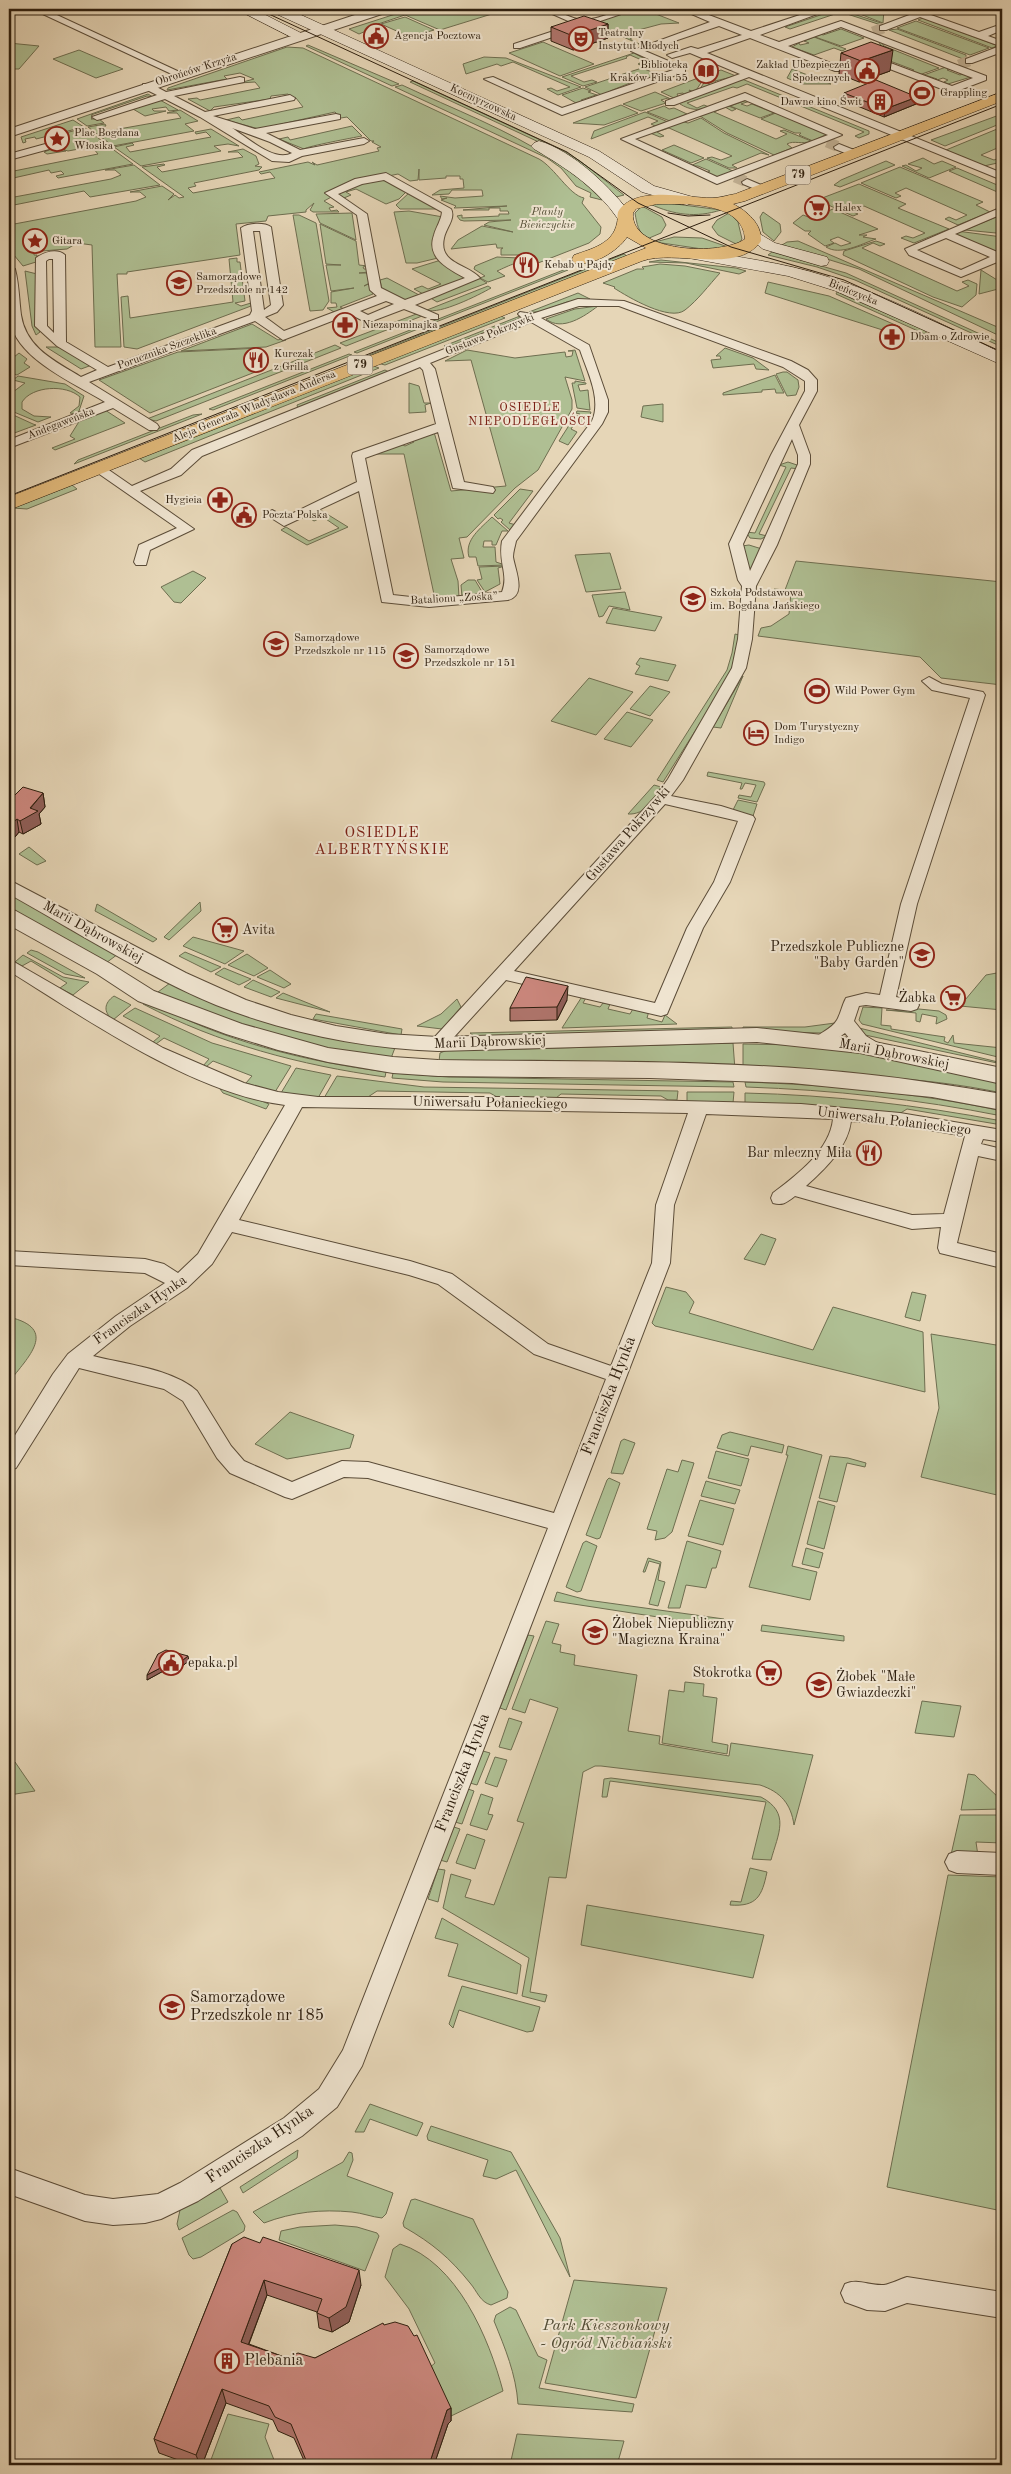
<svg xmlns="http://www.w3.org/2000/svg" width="1011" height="2474" viewBox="0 0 1011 2474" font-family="'Old Standard TT',serif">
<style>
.green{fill:#afbf93;stroke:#6e6e50}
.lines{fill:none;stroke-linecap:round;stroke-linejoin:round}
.minor-tunnel{stroke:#c1b195;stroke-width:11;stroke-dasharray:11 5.5;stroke-linecap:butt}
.minor-casing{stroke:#5b4c38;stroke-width:2}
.tertiary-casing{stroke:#5b4c38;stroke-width:2}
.secondary-casing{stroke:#2d1e0e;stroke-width:1}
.primary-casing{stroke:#2d1e0e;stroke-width:1}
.minor{fill:#efe4d0;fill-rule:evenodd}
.tertiary{fill:#efe4d0;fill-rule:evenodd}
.secondary{fill:#efe4d0;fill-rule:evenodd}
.primary{fill:#e3bb7c;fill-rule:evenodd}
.tram{stroke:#2d1e0e;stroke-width:1}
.wall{fill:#b0756d;stroke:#2d1e0e}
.shaded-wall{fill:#905f59;stroke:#2d1e0e}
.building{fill:#cd887f;stroke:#2d1e0e}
.labels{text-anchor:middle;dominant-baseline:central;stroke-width:4;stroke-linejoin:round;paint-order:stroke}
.far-poi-label{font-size:11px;fill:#2d1e0e;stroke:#efe4d0;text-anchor:start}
.far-street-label{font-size:11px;fill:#2d1e0e;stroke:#efe4d0}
.far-park-label{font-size:11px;font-style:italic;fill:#544e36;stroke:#efe4d0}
.shield{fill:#efe4d0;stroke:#675948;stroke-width:1}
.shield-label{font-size:12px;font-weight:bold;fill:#2d1e0e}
.far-neighbourhood-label{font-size:12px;letter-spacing:1px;fill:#7a1f14;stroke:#efe4d0}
.street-label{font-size:14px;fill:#2d1e0e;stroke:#efe4d0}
.poi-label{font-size:14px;fill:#2d1e0e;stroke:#efe4d0;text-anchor:start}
.neighbourhood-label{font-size:15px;letter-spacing:1px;fill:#7a1f14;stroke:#efe4d0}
.near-street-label{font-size:16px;fill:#2d1e0e;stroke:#efe4d0}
.near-poi-label{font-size:16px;fill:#2d1e0e;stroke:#efe4d0;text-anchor:start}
.near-park-label{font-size:16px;font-style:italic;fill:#544e36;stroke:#efe4d0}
</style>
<rect width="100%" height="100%" fill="#e6d6b7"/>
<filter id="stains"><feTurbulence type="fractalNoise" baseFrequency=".004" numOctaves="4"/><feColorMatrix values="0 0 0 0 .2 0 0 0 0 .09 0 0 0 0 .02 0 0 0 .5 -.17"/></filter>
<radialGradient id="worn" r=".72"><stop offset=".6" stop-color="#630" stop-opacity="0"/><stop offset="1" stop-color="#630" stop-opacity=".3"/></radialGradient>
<path class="green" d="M411,9H508L440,30L405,15L378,24L380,25L359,34L349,29Z
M638,9H643L679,23L661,24L631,32L633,37L630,39L639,44L592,23Z
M838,9L881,23V25L841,12L790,29L785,27Z
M847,9H884L883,23Z
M405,17L434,30L410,37L381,24Z
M923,18L996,45L997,46L992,48L918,20Z
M916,21L989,48L970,55L897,28Z
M841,29L864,38L841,46L815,37L819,33L823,35Z
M897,29L966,55V57L963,59L889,30Z
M814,37L846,49L842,51L834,48L814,55L792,47L799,43L800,45L809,43L804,41Z
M877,39L886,42L882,43L884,46L939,68L919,75L911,72L914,70L890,61Z
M543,42L594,64L560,76L509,53Z
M9,43L39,46L19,69H9Z
M308,45L399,84L392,86L306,46Z
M287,47L303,48L539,159C555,168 569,195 584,198L582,203L601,227L600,234L589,243L533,265C521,258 509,266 497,271L505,276L488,282L480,278L485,276L474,269L475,266L497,257L519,258V255H501V249L503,248H497L496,244L451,249L458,240L482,226L513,232L484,225L489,222L511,220L464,221L460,220L457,216L462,215V218L499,216V214H509L508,211H500V208H489V210H463L507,206L454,208L456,206L441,200L447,198L442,199L440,196L455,198L483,196L482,190H452L449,194L432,195L440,190L464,188L463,179H460V176H446V178L419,180V169L418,180L410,181L398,174L379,178L385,179L407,191L399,199L386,204L356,189L346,192L351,195L344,198L337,194L324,201L334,207L329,208L331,211L337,210L339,212H313L310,210L314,203L306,210V212L268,216L266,221L236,224L240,255L127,272V274H117L121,347H95L92,245L77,243L67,249L42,251L34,249L40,251L34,252V255H37L36,262L23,266L9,249V225L136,201L146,197L140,192H130L162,186L174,194L168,200L175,195L179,198L184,197L142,167L164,164L165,165L157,167L162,172L243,157L238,152H228L243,149L256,156L259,164L255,166L262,167L259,170L194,183L196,186L188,188L193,193L275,178L270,172L261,174L259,172L308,162L315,165L312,162L317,165L379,151L377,148L381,147L372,142L374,141H371L347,117L341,118L335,112L259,129L226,120L239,117L242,120L303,107L296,98L293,99L288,94L271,96L270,99L214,107L210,111L188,99L197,98L200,100L260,88L255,82L239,83L254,79L240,73L224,76L227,79L167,90L168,88Z
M79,50L123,69L96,78L53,59Z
M634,53L652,63L643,66L638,64L644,61L630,55L626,57L627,58L571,76L584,82L592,80L597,82L583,86L562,77Z
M484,57L506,58L581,87L558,95L547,89L551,88L557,91L570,87L513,62L501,66L497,64L466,74L463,64Z
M946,67L950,68L947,70L960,75L964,73L971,77L948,84L944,82L948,80L943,78L934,81L937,79L928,76H921Z
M642,68L659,75L637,82L620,75Z
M792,69L831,84H801L787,78Z
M721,70L736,76L715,81L716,84L713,86L708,83L710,86L699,90L711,73Z
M706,75L695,92L689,90L691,93L685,96L683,93L677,94L679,98L676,99L661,92Z
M618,76L637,84L630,83L610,91L613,93L604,96L585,87Z
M742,79L869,131V134L859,138L855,136L864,132L747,84L737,88L733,87L687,103L697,108L704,105L709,107C698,111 690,110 680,104L679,103Z
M413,81L564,151L580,161L624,195L616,197L558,151L410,82Z
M402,85C453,109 507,129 554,160C572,171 587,185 602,200L590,197L591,193L576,186L561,168L547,158L395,87Z
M583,88L591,91L588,92L603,97L596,95L581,100L583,103H576L562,95Z
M655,92L673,100L668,98L661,100L666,103L641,111L623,104Z
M148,94L153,97L147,96L91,115L94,117L91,119H99L104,123L87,126L77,119Z
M160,100L178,110L169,111L166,107L152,109L154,111H166L145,116L133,109Z
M747,100L750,101L741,104L747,106L752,104L774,113L760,118L730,106Z
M621,105L638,113L604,125L573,123Z
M726,105L736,109L732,111L725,107L714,112L776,139L787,134L780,131L784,130L811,141C802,145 794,140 787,144L792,148L774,155L727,133L700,116Z
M664,106L669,109L674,108L687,114L670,121L647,112Z
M180,110L198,121L185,124L194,131L113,146L88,127L105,124L106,126L98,127L102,132L181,118L177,113H167Z
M645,112L668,122L655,126L651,124L658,121L648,117L591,139L594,131Z
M778,112L827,134L813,141L799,135L801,133H795L761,119Z
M1002,114V123L945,146L931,140Z
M701,118L724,133L769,155L761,153L732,165L737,168H729L707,158L712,157L721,160L732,156L669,128L657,132L664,136L660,137L650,133L681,121L688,123Z
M73,120L84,127L36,139L35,137L25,139L26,142L23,143L21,137Z
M352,126L362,136C352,138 308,146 304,149L279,139L288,137L290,140Z
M1002,127V146L981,155L994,160L999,158L1002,162L984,166L946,150Z
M85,128L106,144L68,151L59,148L66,151L47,154L44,152L54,148L48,144L53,142L45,138Z
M211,129L239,146L228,144L214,146L221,151L141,166L114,147L132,143L134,145L126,147L130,152L211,137L206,132L196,134L195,132Z
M107,145L133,164L58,178L56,176L64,174L61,171L51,173L49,170L9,179V172L98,154L93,148L83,149Z
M674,145L704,158L691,163L662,150Z
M923,158L934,164L942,161L956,167L929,178L902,166L906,165L916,171L922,168L908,164Z
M706,159L733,171L717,177L706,173L710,171L698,166H690Z
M886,161L895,165L840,187L834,185L841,180Z
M134,165L160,185L90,197L84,191L9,206V198L111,179L121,175L115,170H105Z
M900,167L983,202L976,205L990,212L958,225L945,219L949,217L956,220L967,215L906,188L895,193L901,196L896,198L861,183Z
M957,168L1002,187V194L949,171Z
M859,184L906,204L898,208L949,229L914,243L901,238L906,236L913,238L925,233L864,206L851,211L858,214L853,216L817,200Z
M410,192L439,209H400L396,205Z
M668,203L721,210C696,218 674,215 650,204Z
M642,206L662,217L666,225L661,233L647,239C638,231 637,225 635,213Z
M833,209L878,229L859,235H867L863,237L876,239C861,244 840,256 826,247L835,243L841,246L851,243L838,237L830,240L834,243L825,246L808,234L811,231H805L793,223L803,215L811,218Z
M409,211L443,217C436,232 428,243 438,258L417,263H406L394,212Z
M763,212L780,224L781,232L774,241L763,232L760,217Z
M352,213L356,240L320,223L316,214Z
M729,213L738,222L742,239L738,245L718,235L712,227L717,220Z
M293,215H299L316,223L329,301L323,310L310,311Z
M996,217L1001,231L996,233L965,230Z
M320,224L356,241L359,265L368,266L363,267L364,269H368L369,272L359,273H369L371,282L364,286L371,283L373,294L340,307L344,309L338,314L327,308L337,307L336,303H331V292L354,288L331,291L326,265H341L326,264Z
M957,231L1002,237V255L958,236L955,233Z
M674,237L702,238L731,248L709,250L655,242Z
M798,241L1002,329V337L859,269L782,245L787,242Z
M876,241L885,244L880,246L873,243L862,248L957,291L969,286L962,282L968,280L977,284L976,295L962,307L933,297L843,255L844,251Z
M772,252L846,273L1002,344V347L855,280L817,267L768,255Z
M624,254L627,256L367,359L364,357Z
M237,258V262H240L245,301L235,303L241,306L251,303V306L137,349L124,347L121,297L128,296L130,318L233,302L229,259Z
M441,260L465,277L463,280L425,295L414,289L422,286L428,289L441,284L412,269Z
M661,260L736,268L746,271L739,274L686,263L649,262Z
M660,264L685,266L720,273C709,285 698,300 685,310C670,322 628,297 614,288L615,287L603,283L637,269H644L642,267Z
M566,269L568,270L357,353L354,352Z
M981,270L1002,283V288L979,294Z
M25,271L37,274L39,329L40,332L36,335L32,326Z
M387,278L421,296L405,301L382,289L380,280Z
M479,278L487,283L437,302L429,297Z
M768,282L829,296L900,327L889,332L765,293Z
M488,286L491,288C479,295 439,315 427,310Z
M837,292L924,330L929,336L836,294Z
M578,293L590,299L567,302L539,312H529Z
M598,306C585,316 562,332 546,319L575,309Z
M419,313L422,316L346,346L340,343Z
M499,315L505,318L385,365L377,363Z
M520,316L517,321L448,348L444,346Z
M252,324L278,340L283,338L286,340L266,347L181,351Z
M335,345L341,348L156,421L147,419Z
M46,347H62L92,365L81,369Z
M261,348L245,358L263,369L150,413L99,380L178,352Z
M725,348L753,358L769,370L756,369L754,364L713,368L711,360L721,359L720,356H716Z
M467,350L515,358L565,352L566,357L572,356L573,351H568L575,350L585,381L565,377L572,400V409L538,470L515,488L467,537L459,538L464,558L451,559L458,581L459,597L435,599L404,454H375L399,443L405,446L414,442L410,439L434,432L451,491L506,486L471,360L445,361Z
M19,353L27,359L24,363L30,367L17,375L9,373V361Z
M349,354L352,355L213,410L209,409Z
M371,365L379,368L145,462L139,458Z
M385,370L389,372L298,409L297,405Z
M783,372H787L798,380L799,387L796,395L787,396L776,374Z
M775,375L784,393H776L775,389L762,390V392L723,395V393Z
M18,376L65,384L84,396L78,414L70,413L79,406L80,397C66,384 32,386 22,402V409L34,416L51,417L38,422L9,410V395L25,383L13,380Z
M575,381L586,383V384L578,385L580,391L588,390L590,410L577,408L572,383H575Z
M409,383L419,386L424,403H431L425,405L426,412L409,413Z
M663,404V422L641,417L643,406Z
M105,410L125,423L55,450L52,448L75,439L70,436L80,420Z
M577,411L591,412L586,426L575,423L571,429L577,432L568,445L559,441L575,416H579L580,414L576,413Z
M9,413L33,424L36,425L9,435Z
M202,414L74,464L78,460L193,415Z
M788,462L797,465L799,469L791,468L759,534L767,536L761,539L750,538L746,532L755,533L786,467L779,465Z
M72,485L77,489L27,509L13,508Z
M520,489L533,491L509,523L516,525L510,530L501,522L503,520L500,518L498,519L494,515Z
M322,511L348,527L307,545L281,530L286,527L309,541L339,528L323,517L314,521L308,517Z
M492,517L508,531H502L496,545H492V541H484L483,547H495L496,562L505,565L478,566L476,557H469C464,540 481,528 492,517Z
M749,545L762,549L750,579L742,546Z
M610,553L621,589L586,592L575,555Z
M796,561L1002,582V685L941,678L920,657L758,636L761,628L771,626L789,614L791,593L773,592L774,589L785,590Z
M505,566L498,568L500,584L485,592L477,580L482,579L479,567Z
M193,571L206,578L181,603L174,602L161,587Z
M468,580H475L484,595L482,593L462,597L461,585Z
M625,592L630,610L609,606L603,616L599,617L592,595Z
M613,608L662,617L655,631L606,623Z
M735,634L739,635L732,668L724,685L663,782L657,780L727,670L732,653Z
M640,658L676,665L668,681L635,674L640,666L636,664Z
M743,676L721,728L713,727Z
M589,678L633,692L596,735L551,721Z
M650,686L670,692L650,716L630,709Z
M627,712L653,720L631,747L604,739Z
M708,772L764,782L765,784L757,802L738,798L739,795L751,797L756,785L745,783L742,789H740L742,783L707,776Z
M654,785L661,787C653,800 645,815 628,814Z
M738,800L757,804L753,816L732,812Z
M29,847L46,861L37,865L19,854Z
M9,890L122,951L106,963L9,911Z
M200,902L201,911L169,940L164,937Z
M97,904L157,939L153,942L95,911Z
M193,937L244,951L225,964L183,946Z
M31,950L38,952L85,978L65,974L27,953Z
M185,952L221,967L211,972L179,956Z
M247,954L268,968L254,976L228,965Z
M23,955L63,977L89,982L73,995L60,988L67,983L31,961L22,966L15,962Z
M224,968L251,979L239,985L215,974Z
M270,970L291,984L284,988L257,977Z
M1002,972V1010L960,1006L986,975Z
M174,980L200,993L396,1045L390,1061L287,1042L176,1001L158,992Z
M253,980L280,992L271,997L244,987Z
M283,993L330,1012L276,998Z
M583,995L587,996L583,1003L600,1007L603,1003L610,1004L608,1009L630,1014L634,1007L649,1011L647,1018L662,1022L665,1015L677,1024L562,1028Z
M114,996L131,1005L113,1020C103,1012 104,1003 114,996Z
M457,999L461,1007L442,1029L417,1026L441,1014Z
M147,1000C221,1041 304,1061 386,1072L385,1077C300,1065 219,1044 143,1004Z
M863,1007L882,1008L881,1025L891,1026V1029L945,1037L944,1041L948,1043L953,1035L954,1043L1002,1048V1058L862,1024L859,1020Z
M135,1008L212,1043L291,1066L275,1092L246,1083L252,1076L213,1061L206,1067L203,1066L209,1059L164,1038L156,1044L153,1042L160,1036L123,1016Z
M909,1008L939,1011L946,1015L947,1019L936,1024L937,1017L922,1014L920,1022L916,1021V1013L886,1010L907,1011Z
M316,1014L402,1029L401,1035L313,1019Z
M835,1023L831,1028L822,1033L743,1031V1027H805Z
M732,1027V1031L477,1038L470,1033Z
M855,1027L1002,1063V1064L865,1035Z
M733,1043L735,1070L439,1061L440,1053L450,1049H524Z
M743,1044L802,1045L871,1054L1002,1082V1093C918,1075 829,1075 743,1071Z
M296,1068L331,1075L318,1098L281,1093Z
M393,1073L449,1077L733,1082L734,1087L443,1082L392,1078Z
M337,1076L424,1087L678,1091L677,1100H668L661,1096L561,1094L556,1098L497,1097L490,1093L377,1091L368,1097L324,1098Z
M745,1082C832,1085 918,1093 1002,1111V1116C917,1099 833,1090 746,1087Z
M221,1086L264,1102L269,1104L266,1109L223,1093L220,1089Z
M687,1092H734L733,1103L687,1102Z
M745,1093C832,1095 917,1105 1002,1121V1125L907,1109L899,1114L745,1103Z
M761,1234L776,1239L765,1265L744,1259Z
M666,1287L686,1292L694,1302L689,1313L813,1350L833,1307L923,1332L925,1392L655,1326L652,1323Z
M912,1292L926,1295L920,1321L905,1317Z
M9,1317C59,1329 28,1357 9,1382Z
M931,1334L1002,1346V1486L997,1495L921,1477L939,1408Z
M290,1412L354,1435L350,1448L287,1459L255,1444Z
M730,1432L784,1445L782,1453L751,1446L748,1456L717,1448L722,1435Z
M624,1439L635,1443L623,1474L611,1473L621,1441Z
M788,1446L822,1455L792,1566L817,1572L810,1600L749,1587L788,1455H786Z
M716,1451L749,1459L741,1486L708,1478Z
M830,1456L848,1458L866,1463L865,1467L847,1463L837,1502L819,1498Z
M682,1460L694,1463L672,1532L665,1538L655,1540L657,1531L647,1529L667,1469L678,1472Z
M609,1478L620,1483L600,1538L597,1539L586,1535L607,1480Z
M706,1481L740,1490L735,1504L701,1496Z
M700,1500L734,1509L723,1545L688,1536Z
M818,1501L835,1506L824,1549L807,1544Z
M586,1541L597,1546L581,1591L577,1592L566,1587L583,1543Z
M687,1541L721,1551L716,1568H712L706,1588L686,1585L680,1608H668Z
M806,1548L823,1553L819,1568L802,1564Z
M648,1558L661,1562L658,1580L665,1582L658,1606L649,1604L660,1564L649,1561L645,1572H643Z
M557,1592L587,1600L724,1619L723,1627L554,1601Z
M546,1621L559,1624L552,1643L561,1645L560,1652L575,1655L574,1665L637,1675L628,1731L660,1736L659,1744L729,1756L731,1743L813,1755L794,1825C791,1804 781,1792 760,1785L601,1766H595L583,1772L566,1878L549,1877L530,1992L547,1995L545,2002L522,1996L529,1958L443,1908L451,1874L471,1880L465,1897L494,1905L524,1823L517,1821L558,1708L530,1699L525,1713L512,1709Z
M762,1625L844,1636V1641L761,1631Z
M528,1635L534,1636L506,1710L500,1708Z
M685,1682L704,1684L703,1696L717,1698L712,1742L728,1745L727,1754L662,1743L669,1690L684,1692Z
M922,1701L961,1706L954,1737L915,1733Z
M509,1718L522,1722L511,1750L499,1747Z
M483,1751L490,1753L477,1785L470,1783Z
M495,1757L507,1760L497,1787L485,1783Z
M15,1762L35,1791L9,1795V1777Z
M968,1774L975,1775L1002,1801V1809L961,1810Z
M611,1778L761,1797C791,1813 778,1834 771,1860L752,1859L766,1802L610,1781L607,1797H602L604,1779Z
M468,1789L474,1791L462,1824L455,1822Z
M481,1794L493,1798L488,1814L493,1815L487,1830L470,1825Z
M960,1815H1002V1843L976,1842L978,1856L948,1868Z
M454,1827L460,1829L447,1862L440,1860Z
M467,1834L485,1840L475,1869L456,1863Z
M750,1868L767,1872C762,1896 757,1907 730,1905L731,1901L741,1902Z
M438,1869L445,1870L438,1902L428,1899Z
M948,1875L1002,1877V2211L887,2187Z
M587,1905L764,1935L753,1978L581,1945Z
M442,1918L521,1965L517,1994L448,1976L458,1944L435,1938Z
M462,1986L540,2007L533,2031L527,2032L459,2010L453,2028L449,2024Z
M370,2104L423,2123L417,2136L370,2119L364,2132H355Z
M431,2126L511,2152L560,2238L570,2277L516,2170L496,2179L483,2176L488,2160L428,2140L427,2136Z
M298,2150L297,2158L243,2193L240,2187Z
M349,2152L352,2153L353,2160L347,2176L393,2193L386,2214L382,2218C372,2217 362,2213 352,2212C321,2209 293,2212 264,2223L253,2212L343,2162Z
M220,2188L228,2202L179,2230L177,2224L180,2210Z
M415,2199L473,2219L508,2292L507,2298L491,2305C480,2302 477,2291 470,2283C450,2258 432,2243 404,2227L403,2223L411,2200Z
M233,2210L237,2212L245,2226L244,2231L201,2257L193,2259L189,2255L182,2238Z
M335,2225L357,2227L377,2233L379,2236L365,2271L279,2240L281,2231L300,2227Z
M400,2244C457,2262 489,2338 503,2391L449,2417L428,2369L435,2363L409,2309L385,2277L393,2249Z
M574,2280L667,2288L636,2398L545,2383Z
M510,2307L516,2310L538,2356L547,2360L539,2388L634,2404L632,2412L518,2404C516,2374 505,2348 494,2321L496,2315Z
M228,2414L269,2424L265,2437L276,2465H209Z
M517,2434L624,2441L617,2465H510Z"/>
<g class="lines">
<path class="minor-tunnel" d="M873,32L883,28
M959,65L969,61
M827,142L839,147
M735,177L747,182"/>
<defs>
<path id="minor" d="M32,9H44L186,75L178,77Z
M541,9C558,8 575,22 586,20C604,18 618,8 636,9L520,48H514V44L575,24Z
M680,9H693L751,31L818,9H831L760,35L779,42L841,21L986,76V80L952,93L869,61L841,71H835L750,38L707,53L1002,173V180L749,77L674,105H666V101L740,74L690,53L672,58L667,55L691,47L698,49L742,35L719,26L645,51L685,68V72L562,115L484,79L493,77L562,108L673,70L631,51L710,22ZM841,27L973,78L952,86L869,55L838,66L788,46Z
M901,9H914L979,32L1002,24V30L988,36L1002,41V52L972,63H966V59L1000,46L920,17L886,30H880V26L912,14Z
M240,77L244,78V82L174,96L205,112L290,95L295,98L294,100L213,116L255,129L336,114L340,115V119L266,133L300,150L364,138L369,141L364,144L302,156L289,162L272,161L200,117L165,99L101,119L97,120L92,117L157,95L143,88V84H151L166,92ZM232,128L270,142L292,153C274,163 247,137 232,128Z
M745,93L842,135L717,184L621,139ZM745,100L828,135L717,177L635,139Z
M49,143L53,144V148L9,160V154Z
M839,144L859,152L860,154L855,157L835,149L834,147Z
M386,173L451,209C456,218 446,228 444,238C438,264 468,264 480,278L415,305L438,315V319H430L404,309L367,323L350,314L283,340L255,321L89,382L157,424L159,427L157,430H149L113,408L9,448V440L105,402C76,384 19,360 11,324C7,305 9,285 9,266L15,269C19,284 19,299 21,315C26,348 55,361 81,377L97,370L57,346L35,326L36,258C44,252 57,248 65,255L66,342L108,367L250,315L252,311L241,228C248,223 264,222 271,227L283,305L277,312L265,317L284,331L377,296L370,290L357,215L325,193L355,179ZM384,180L442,212C441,221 436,227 434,235C426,258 447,268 465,278L405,300L381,288L367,214L338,194L362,184ZM253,231H260L271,305L264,310ZM49,259H53L54,333L47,326L46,261ZM386,301L394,304L368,315L360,311Z
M747,179L766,187L767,189L762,192L743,184L742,182Z
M1002,207V214L955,234L1002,254V260L961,277L909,255L905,249ZM946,238L990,257L961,270L917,250Z
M578,299L624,301L791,361L808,370L817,380V391L799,425L810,455V464L777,545L756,586L752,639L746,668L683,780L671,796L721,806L753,816L755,819L730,882L703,928L667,1014L661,1016L506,980L444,1048H432L429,1044L432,1040L656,796L668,779L732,668L738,639L742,586L738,580L729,544L771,455L805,391V381L783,367L619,306H579L541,318L589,345L608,400V412L602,424L516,541C515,546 513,552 513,557C515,570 527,595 508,600L429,607L382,602L359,491L284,526L265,514L272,510L285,517L357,482L352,456L353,453L436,424L423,370L420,367L202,456L181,475L140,491L194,529L150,550L146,565H136L134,562L139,545L177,528L92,469L93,466H103L132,486L171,469L192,450L522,318L518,314L520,312L532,314ZM531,322L580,350C587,371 602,399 592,421L502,541C498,563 509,574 502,592L429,599L393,595L365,458L438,432L453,488L493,493L495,490L493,487L464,482L435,369L430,363ZM792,439L798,455V464L750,571L743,544ZM665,804L738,821L714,882L687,928L655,1003L514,971Z
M929,677L942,684L983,692L985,695L917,904L896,997L917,1001L919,1005L917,1009L911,1011L866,1005L859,1006L854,1021L866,1036L881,1045L884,1049L881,1053C866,1057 854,1044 845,1033L828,1045H816L813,1041C819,1032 831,1030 837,1020C841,1013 842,1005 846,998L866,993L880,995L901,904L970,698L932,690L922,681Z
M9,959L163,1048L244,1083L278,1092L318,1097H519L801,1104L900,1113L1002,1130V1142L983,1139L981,1144L1002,1149V1161L978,1156L957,1243L1002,1254V1268L940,1253L938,1248L941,1227L912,1229L795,1196C787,1202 783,1206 773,1203L771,1198L773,1193C797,1175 830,1150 833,1119L706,1114L674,1205L670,1263L362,2066L337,2107L302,2136L198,2201L161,2219L145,2223L113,2225L85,2221L9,2194V2168L85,2195L113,2199L158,2194L180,2183L284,2118L319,2089L343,2050L548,1528L368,1478L344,1477L292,1499L285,1497L230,1473L217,1458L183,1401L164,1389L79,1368L16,1468L9,1470V1445L53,1374L68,1354L116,1316L165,1283L145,1273L9,1265V1251L145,1259L164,1264L178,1273L198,1254L285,1105C194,1094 86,1019 9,971ZM302,1107L688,1113L656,1205L652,1263L611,1366L548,1344L452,1274L410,1261L239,1220ZM851,1121L900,1125L965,1136L944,1214L912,1215L806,1186C825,1169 848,1147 851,1121ZM232,1232L409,1275L438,1284L534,1354L606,1379L554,1513L368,1462L342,1461L292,1482L244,1461L231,1446L197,1391C173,1369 124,1364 93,1356L130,1326L187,1288L212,1264Z
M957,1851L1002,1853V1875L957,1873L949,1870L945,1862L949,1854Z
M907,2277L1002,2292V2318L907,2303L885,2311L867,2310L845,2302L841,2293L845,2284C858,2278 869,2286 884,2285C891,2284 900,2279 907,2277Z"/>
<path id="tertiary" d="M373,9H390L388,12L9,137V129Z
M9,880L186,973L246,1000L291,1015L336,1026L387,1034L438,1037L757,1028L860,1039L1002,1068V1084L860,1053L757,1042L438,1051C362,1048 287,1033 216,1005C144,975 77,932 9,894Z
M9,909L16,911L111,964L154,991L242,1024L328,1048L393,1057L438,1060C579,1062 722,1059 863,1074C910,1079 956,1086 1002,1094V1110L932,1097L792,1083L650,1078L438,1076L393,1073L328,1062L278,1050L226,1034L138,1001L97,974L9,925Z"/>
<path id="secondary" d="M236,9H254L301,33L299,36H289Z
M270,9H288L599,151L654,186L693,197L695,200L687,205L642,192L589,157L272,12Z
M539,141C572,150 613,189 632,216L630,219H618C597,188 566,168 534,149L531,146L534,143Z
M753,230L775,243L827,257L829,261L827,265L821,266L763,249L745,235L747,232Z
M695,249C738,258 783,262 825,276C887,295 944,326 1002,353V365L836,291L788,276L689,258L687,254L689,250Z"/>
<path id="primary" d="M1002,92V101L745,201L733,204C747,211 762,224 761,241C738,275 675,249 642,261L9,510V497L646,248L627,237C618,251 592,267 574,263L572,259L574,255C591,249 613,244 617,223C618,220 617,216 618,212C634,185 686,198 712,198C720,198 728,195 735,194ZM657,204C684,204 743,201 745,239C722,256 630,253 633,213L636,209Z"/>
</defs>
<use href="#minor" class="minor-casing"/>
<use href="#tertiary" class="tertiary-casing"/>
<use href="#secondary" class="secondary-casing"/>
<use href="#primary" class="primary-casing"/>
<use href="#minor" class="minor"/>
<use href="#tertiary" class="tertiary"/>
<use href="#secondary" class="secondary"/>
<use href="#primary" class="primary"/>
<path class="tram" d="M258,9L567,152L638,203L731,247L844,280L1002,352
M668,213L688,216L710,215
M9,496L1002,104"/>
</g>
<path class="wall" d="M608,24V38L573,50L551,41V27Z
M841,53L890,71L859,82L839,74Z
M844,93L916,104L884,117L843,100Z
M43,793L45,807L39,814L41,824L23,834L19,832L15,837L9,835V801Z
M567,1000L557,1020L510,1021V1008Z
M158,1654L189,1661L175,1671L167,1669L147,1680Z
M232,2244L361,2285L349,2322L332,2332L319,2328L317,2313V2312L267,2295L249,2344L287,2358H315L384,2325L451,2408V2421L448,2424L434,2465H306L294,2438L278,2431L273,2420L226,2403L202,2465H192L159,2453L154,2439Z"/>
<path class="shaded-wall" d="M608,24V38L573,50V36Z
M893,50L890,71L859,82L861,61Z
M917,97L916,104L884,117L885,109Z
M43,793L45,807L39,814L41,824L23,834L20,821Z
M17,819L19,832L15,837L12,823Z
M568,986L567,1000L557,1020V1007Z
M188,1656L189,1661L175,1671L174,1667Z
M166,1665L167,1669L147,1680V1675Z
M359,2270L361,2285L349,2322L332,2332L329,2318Z
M264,2280L267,2295L244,2356L241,2342Z
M222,2389L226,2403L202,2465H200L196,2455Z
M451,2408V2421L448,2424L434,2465H429L447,2410Z"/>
<path class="building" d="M584,16L608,24L573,36L551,27Z
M871,42L893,50L861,61L841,53Z
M876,80L917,97L885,109L844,93Z
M23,787L43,793L30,808L38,811L20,821L17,819L12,823L9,822V801Z
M526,977L568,986L557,1007L510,1008Z
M166,1650L188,1656L174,1667L166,1665L147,1675L158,1654Z
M244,2237L260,2243L263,2237L359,2270L346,2307L329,2318L317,2313L322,2299L264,2280L241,2342L287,2358L298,2353L315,2358L383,2323L384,2325L395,2322L408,2326L414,2336L417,2335L451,2408L447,2410L429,2465H308L291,2424L275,2417L269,2406L222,2389L196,2455L154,2439L232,2244Z"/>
<defs>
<symbol id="civic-ring" viewBox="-11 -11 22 22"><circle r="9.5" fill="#efe4d0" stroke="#8f2418" stroke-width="1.5"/><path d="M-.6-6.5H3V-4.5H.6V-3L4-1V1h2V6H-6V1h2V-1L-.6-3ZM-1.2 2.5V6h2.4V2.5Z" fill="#8f2418"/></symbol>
<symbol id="theatre-ring" viewBox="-11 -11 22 22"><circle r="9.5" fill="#efe4d0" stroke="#8f2418" stroke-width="1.5"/><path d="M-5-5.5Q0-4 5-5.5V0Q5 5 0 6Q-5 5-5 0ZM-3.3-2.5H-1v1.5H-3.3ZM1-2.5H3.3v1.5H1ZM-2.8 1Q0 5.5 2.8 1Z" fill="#8f2418"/></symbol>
<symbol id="library-ring" viewBox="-11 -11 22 22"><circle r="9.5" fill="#efe4d0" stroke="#8f2418" stroke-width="1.5"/><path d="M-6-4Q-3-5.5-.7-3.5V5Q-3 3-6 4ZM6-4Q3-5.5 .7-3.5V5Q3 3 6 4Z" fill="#8f2418"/></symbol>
<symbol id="stadium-ring" viewBox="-11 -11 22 22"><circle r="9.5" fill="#efe4d0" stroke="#8f2418" stroke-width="1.5"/><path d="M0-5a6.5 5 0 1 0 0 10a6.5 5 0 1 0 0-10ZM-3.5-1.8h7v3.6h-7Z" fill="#8f2418"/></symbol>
<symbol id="building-ring" viewBox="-11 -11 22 22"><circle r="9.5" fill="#efe4d0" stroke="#8f2418" stroke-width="1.5"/><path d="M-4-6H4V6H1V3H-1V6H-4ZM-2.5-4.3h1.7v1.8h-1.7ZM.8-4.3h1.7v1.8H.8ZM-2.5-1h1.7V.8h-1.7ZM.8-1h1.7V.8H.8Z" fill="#8f2418"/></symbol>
<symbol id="sight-ring" viewBox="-11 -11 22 22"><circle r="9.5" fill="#efe4d0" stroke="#8f2418" stroke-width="1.5"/><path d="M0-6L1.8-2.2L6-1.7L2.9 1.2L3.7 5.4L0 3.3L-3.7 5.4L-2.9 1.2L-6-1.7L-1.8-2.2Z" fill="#8f2418"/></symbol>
<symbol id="supermarket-ring" viewBox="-11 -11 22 22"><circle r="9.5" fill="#efe4d0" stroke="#8f2418" stroke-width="1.5"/><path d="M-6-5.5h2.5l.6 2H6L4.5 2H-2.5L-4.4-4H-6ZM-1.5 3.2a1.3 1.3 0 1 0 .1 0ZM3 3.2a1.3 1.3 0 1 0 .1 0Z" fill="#8f2418"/></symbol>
<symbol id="restaurant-ring" viewBox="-11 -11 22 22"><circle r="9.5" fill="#efe4d0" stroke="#8f2418" stroke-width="1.5"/><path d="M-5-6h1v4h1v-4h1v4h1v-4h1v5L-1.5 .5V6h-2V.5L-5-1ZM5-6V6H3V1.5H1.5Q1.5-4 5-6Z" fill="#8f2418"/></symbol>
<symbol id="school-ring" viewBox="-11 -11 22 22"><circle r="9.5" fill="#efe4d0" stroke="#8f2418" stroke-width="1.5"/><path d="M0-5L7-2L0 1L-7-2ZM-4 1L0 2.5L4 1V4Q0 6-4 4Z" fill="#8f2418"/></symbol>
<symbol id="pharmacy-ring" viewBox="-11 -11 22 22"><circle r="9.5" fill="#efe4d0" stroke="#8f2418" stroke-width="1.5"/><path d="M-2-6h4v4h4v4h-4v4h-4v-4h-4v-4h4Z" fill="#8f2418"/></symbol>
<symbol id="hotel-ring" viewBox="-11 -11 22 22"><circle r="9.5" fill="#efe4d0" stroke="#8f2418" stroke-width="1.5"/><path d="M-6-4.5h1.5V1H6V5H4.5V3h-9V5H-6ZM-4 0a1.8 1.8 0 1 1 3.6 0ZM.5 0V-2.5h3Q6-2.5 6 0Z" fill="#8f2418"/></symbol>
</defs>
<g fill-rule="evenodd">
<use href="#civic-ring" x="362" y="22" width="28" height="28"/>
<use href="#theatre-ring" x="567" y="25" width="28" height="28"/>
<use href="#library-ring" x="692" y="57" width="28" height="28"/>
<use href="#civic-ring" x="853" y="57" width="28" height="28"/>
<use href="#stadium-ring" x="908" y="79" width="28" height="28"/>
<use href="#building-ring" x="866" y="88" width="28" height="28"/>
<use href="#sight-ring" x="43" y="125" width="28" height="28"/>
<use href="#supermarket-ring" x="803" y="194" width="28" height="28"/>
<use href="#sight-ring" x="21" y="227" width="28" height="28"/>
<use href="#restaurant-ring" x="512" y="251" width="28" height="28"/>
<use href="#school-ring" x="165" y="269" width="28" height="28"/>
<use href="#pharmacy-ring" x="331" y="311" width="28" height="28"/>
<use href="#pharmacy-ring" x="878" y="323" width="28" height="28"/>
<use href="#restaurant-ring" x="242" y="346" width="28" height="28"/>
<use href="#pharmacy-ring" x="206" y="486" width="28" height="28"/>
<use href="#civic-ring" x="230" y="501" width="28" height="28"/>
<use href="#school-ring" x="679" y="585" width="28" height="28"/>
<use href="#school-ring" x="262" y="630" width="28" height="28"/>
<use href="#school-ring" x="392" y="642" width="28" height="28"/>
<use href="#stadium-ring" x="803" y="677" width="28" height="28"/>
<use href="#hotel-ring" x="742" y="719" width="28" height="28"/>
<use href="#supermarket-ring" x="211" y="916" width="28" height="28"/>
<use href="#school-ring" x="908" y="941" width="28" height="28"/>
<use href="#supermarket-ring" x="939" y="984" width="28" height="28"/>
<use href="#restaurant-ring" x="855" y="1139" width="28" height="28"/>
<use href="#school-ring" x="581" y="1618" width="28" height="28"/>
<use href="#civic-ring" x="157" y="1649" width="28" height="28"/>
<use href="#supermarket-ring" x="755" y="1659" width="28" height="28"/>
<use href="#school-ring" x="805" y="1671" width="28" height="28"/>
<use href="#school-ring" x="158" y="1993" width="28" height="28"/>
<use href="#building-ring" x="213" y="2347" width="28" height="28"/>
</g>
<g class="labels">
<g class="far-poi-label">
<text x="598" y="33">Teatralny<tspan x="598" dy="13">Instytut Młodych</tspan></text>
<text x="394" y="36">Agencja Pocztowa</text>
<text x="688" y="65" text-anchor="end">Biblioteka<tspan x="688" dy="13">Kraków Filia 55</tspan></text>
<text x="850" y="65" text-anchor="end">Zakład Ubezpieczeń<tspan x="850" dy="13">Społecznych</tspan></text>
<text x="940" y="93">Grappling</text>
<text x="862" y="102" text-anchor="end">Dawne kino Świt</text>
<text x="74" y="133">Plac Bogdana<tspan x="74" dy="13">Włosika</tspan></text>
<text x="834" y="208">Halex</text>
<text x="52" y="241">Gitara</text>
<text x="544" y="265">Kebab u Pajdy</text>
<text x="196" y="277">Samorządowe<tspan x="196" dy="13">Przedszkole nr 142</tspan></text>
<text x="362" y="325">Niezapominajka</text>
<text x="910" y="337">Dbam o Zdrowie</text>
<text x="274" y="354">Kurczak<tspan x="274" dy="13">z Grilla</tspan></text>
<text x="202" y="500" text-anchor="end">Hygieia</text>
<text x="262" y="515">Poczta Polska</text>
<text x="710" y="593">Szkoła Podstawowa<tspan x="710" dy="13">im. Bogdana Jańskiego</tspan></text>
<text x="294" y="638">Samorządowe<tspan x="294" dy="13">Przedszkole nr 115</tspan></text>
<text x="424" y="650">Samorządowe<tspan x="424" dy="13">Przedszkole nr 151</tspan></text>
<text x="834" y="691">Wild Power Gym</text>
<text x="774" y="727">Dom Turystyczny<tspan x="774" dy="13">Indigo</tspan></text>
</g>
<g class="far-street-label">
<text transform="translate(196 70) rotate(-18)">Obrońców Krzyża</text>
<text transform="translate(483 103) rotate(25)">Kocmyrzowska</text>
<text transform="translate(853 293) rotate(22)">Bieńczycka</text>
<text transform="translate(490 335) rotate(-22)">Gustawa Pokrzywki</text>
<text transform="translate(167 349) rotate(-20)">Porucznika Szczeklika</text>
<text transform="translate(254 407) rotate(-22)">Aleja Generała Władysława Andersa</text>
<text transform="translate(61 424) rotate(-21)">Andegaweńska</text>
<text transform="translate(454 599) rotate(-3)">Batalionu „Zośka”</text>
</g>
<g class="far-park-label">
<text x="547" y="212">Planty<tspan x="547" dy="13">Bieńczyckie</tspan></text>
</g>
<g class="shield">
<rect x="785.5" y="165.5" width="25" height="19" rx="4"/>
<rect x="347.5" y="355.5" width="25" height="19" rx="4"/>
</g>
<g class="shield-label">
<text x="798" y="175">79</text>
<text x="360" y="365">79</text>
</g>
<g class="far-neighbourhood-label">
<text x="530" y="408">OSIEDLE<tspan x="530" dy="14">NIEPODLEGŁOŚCI</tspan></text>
</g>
<g class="street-label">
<text transform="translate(628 834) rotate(-49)">Gustawa Pokrzywki</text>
<text transform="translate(93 932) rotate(29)">Marii Dąbrowskiej</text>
<text transform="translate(490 1042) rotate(-2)">Marii Dąbrowskiej</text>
<text transform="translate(894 1054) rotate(11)">Marii Dąbrowskiej</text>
<text transform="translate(490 1103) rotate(1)">Uniwersału Połanieckiego</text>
<text transform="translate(894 1121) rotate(7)">Uniwersału Połanieckiego</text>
<text transform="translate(140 1310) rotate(-35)">Franciszka Hynka</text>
</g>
<g class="poi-label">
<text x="242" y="930">Avita</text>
<text x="904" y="947" text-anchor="end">Przedszkole Publiczne<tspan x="904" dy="16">"Baby Garden"</tspan></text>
<text x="936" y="998" text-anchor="end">Żabka</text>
<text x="852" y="1153" text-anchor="end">Bar mleczny Miła</text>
<text x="612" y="1624">Żłobek Niepubliczny<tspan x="612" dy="16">"Magiczna Kraina"</tspan></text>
<text x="188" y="1663">epaka.pl</text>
<text x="752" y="1673" text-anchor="end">Stokrotka</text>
<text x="836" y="1677">Żłobek "Małe<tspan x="836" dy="16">Gwiazdeczki"</tspan></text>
</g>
<g class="neighbourhood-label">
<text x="382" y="833">OSIEDLE<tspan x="382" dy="17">ALBERTYŃSKIE</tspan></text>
</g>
<g class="near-street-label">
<text transform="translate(609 1396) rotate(-69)">Franciszka Hynka</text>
<text transform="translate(463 1773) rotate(-69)">Franciszka Hynka</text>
<text transform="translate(260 2145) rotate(-34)">Franciszka Hynka</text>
</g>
<g class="near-poi-label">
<text x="190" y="1998">Samorządowe<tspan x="190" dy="18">Przedszkole nr 185</tspan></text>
<text x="244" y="2361">Plebania</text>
</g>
<g class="near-park-label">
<text x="606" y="2326">Park Kieszonkowy<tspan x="606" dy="18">- Ogród Niebiański</tspan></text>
</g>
</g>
<rect width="1011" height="2474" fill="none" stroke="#e6d6b7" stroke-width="30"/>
<rect x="10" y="10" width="991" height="2454" fill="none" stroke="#2d1e0e" stroke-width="2.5"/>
<rect x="15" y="15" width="981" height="2444" fill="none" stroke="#2d1e0e"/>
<rect width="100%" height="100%" filter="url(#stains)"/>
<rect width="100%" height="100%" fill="url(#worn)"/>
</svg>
